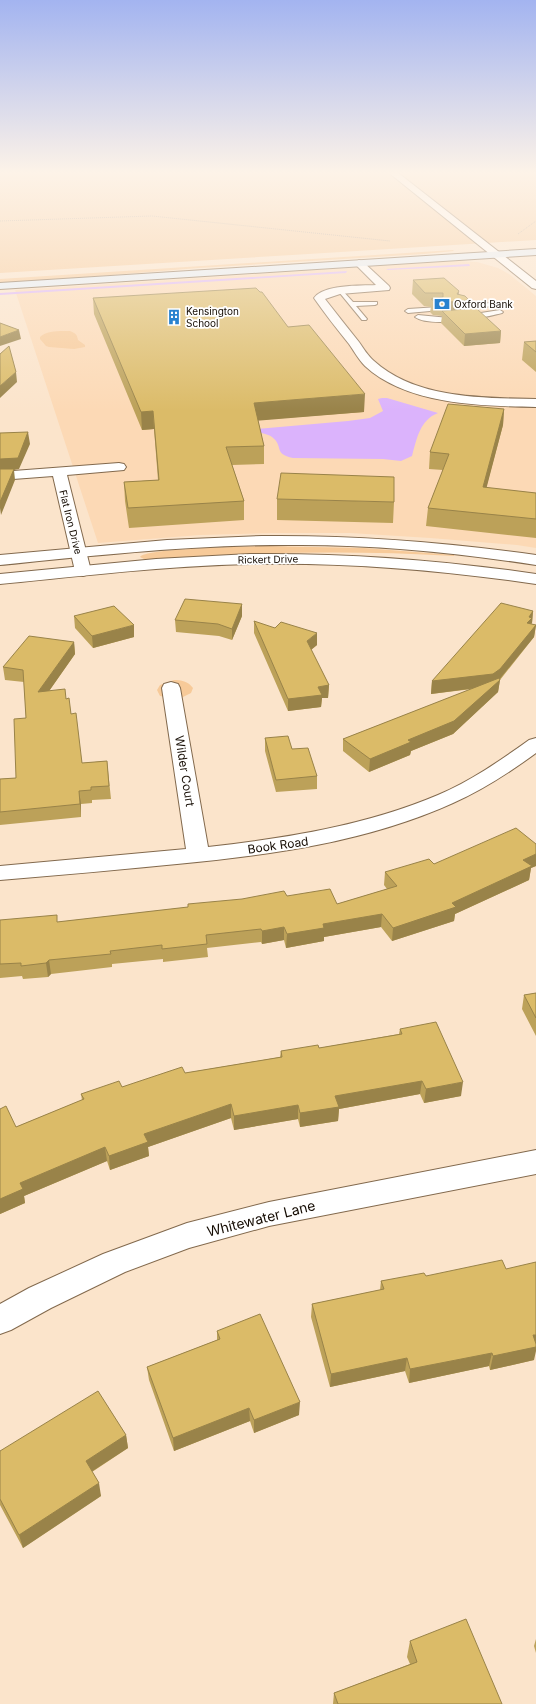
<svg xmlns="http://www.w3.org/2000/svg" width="536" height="1704" viewBox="0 0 536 1704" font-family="Inter,sans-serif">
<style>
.built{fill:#fcd9b5}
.green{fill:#f7ca99}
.water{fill:#dbb3fc}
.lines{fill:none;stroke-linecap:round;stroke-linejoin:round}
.stream{fill:#dbb3fc;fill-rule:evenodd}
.service-casing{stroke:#82694d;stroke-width:2}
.minor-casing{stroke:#82694d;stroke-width:2}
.tertiary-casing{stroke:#82694d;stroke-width:2}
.secondary-casing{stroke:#82694d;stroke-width:2}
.path{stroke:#b29f8c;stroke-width:1;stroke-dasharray:1 1;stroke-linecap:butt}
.service{fill:#fff;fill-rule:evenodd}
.minor{fill:#fff;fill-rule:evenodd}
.tertiary{fill:#fff;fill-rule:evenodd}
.secondary{fill:#e5f0fb;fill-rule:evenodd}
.wall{fill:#bca159}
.shaded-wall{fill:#998349}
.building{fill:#dbbb68;stroke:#998349}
.labels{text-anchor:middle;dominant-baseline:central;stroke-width:3.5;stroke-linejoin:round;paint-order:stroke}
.far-poi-label{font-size:10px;fill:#150c03;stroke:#fff;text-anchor:start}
.far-street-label{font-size:10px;fill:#150c03;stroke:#fff}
.street-label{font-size:12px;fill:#150c03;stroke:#fff}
.near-street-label{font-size:14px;fill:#150c03;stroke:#fff}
</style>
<rect width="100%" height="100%" fill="#fbe4cb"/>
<path class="built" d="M457,261L477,262L498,268L509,274L536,296V548L517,545L430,538L350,533H272L200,535L98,543L15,290Z"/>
<path class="green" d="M0,172H536V240L0,273Z
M453,250L454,251L424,254L199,268L0,284V279Z
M70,331C75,333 77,334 78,340L85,345V347L74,349L49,347L46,346L40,339V337C47,330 61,331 70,331Z
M262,546L364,548L454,555V556C351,550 249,552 146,560L140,557C146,548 244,547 262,546Z
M174,680C181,680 188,681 193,688L191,693L179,699L160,696L157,690L160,685Z"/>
<path class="water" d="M382,398H387L438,413C420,420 417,438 412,456L401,461L383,459L293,458C273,454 284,446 272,437C265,432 253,433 244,430L348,421L370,418L383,411L378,399Z"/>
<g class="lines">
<path class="stream" d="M469,264L470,266L388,270L386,269Z
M347,271L346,273L0,295V293Z"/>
<defs>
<path id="service" d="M341,289L353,302H377V304L375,305L356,306L367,319L366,320H362L339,292L338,291Z
M492,303L495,305L494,306L460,309L457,307L460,305Z
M439,307L441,308V310L408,313L405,311L408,309Z
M500,310L503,312L502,313C484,318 430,328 415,317L418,315L449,318Z"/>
<path id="minor" d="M359,260L362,261L389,286L390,288L389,290L340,294L325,299C336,313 347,327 359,342C363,348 368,356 374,361C416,399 483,398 536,399V407C482,406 407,405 365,366C359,360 354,351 349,344C337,329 325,314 314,298C324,284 360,286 376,285L354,263Z
M119,463L124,464L126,467L124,470L67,475L91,571L89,574L83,576L77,574L75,571L53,476L0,480V472Z
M171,682L178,684L180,688L208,847C286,838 365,826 438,795C471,781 501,760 529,740L536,738V753C510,772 483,790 453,803C367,842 271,855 177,864C118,870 59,875 0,880V866L186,849L162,688L164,684Z
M536,1150V1174L269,1226L189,1248L125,1272L51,1308L11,1330L0,1334V1304L29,1288L103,1254L187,1223L269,1202Z"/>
<path id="tertiary" d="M388,172H397L536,281V289L532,288Z
M262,536C354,535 445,542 536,555V565C458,553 380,545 301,545C201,544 100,555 0,565V555L167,540Z
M250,554C346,553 441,560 536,574V584C441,570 346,562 250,564C166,566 83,576 0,584V574L156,559Z"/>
<path id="secondary" d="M536,249V255L0,289V283Z"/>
</defs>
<use href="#service" class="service-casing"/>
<use href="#minor" class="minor-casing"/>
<use href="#tertiary" class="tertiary-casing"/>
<use href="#secondary" class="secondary-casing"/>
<path class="path" d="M0,221L152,216L390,241
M518,234L536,221"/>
<use href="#service" class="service"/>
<use href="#minor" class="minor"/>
<use href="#tertiary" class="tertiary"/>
<use href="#secondary" class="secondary"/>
</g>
<path class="wall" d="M413,280L458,295L469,300L468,309L501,331L500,343L464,346L441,323L442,316L433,315L430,312L431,307L424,306L412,294Z
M93,298L288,327L364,412L258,420L264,446V464L232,465L244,501V520L129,528L125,501L124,482L158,480L154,429L142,430L94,314Z
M536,341V372L522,360L524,342Z
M504,409L503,425L486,488L536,493V538L426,526L428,508L443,470L429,469L430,452Z
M277,499L394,502L393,523L277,520Z
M242,604V616L232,640L219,636L176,632L175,620Z
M533,611L532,623L531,624L536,625L534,637L500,680L498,692L453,734L411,751L410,755L369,772L343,751V739L472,689L431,694L432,681Z
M74,616L134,637L93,648L75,628Z
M254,621L317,645L311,650L329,685L328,698H322L321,707L288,711L254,633Z
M74,642L75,654L49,691L66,699L71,714L82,763L107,761L111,799L92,800V803L81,804V817L0,825V779L16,778L26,718L24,682L5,680L3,667Z
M265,738L292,749L317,776V789L276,792L265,751Z
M536,844V866L531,868L529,880L455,914L454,921L392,941L381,927L324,937V941L286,948L284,940L262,944L261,942L207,948L208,957L163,962V959L112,964V967L51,974L48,977L23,979L22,976L0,978V920L58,922L287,896L337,904L387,889L384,885L385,872L434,864Z
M536,993V1036L522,1009L524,995Z
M400,1029L461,1096L424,1103L420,1094L339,1109L338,1121L300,1127L298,1119L234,1130L231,1118L148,1147L149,1156L110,1170L107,1161L24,1196L25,1203L0,1214V1109L16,1127L82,1100L81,1094L122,1087L185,1073L280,1057L281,1051L319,1048L399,1034Z
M426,1276L534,1360L490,1370L489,1366L409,1383L405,1371L330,1387L311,1317L312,1304L380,1290L381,1281Z
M217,1331L299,1415L254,1433L250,1421L174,1451L149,1380L147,1367L217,1340Z
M126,1435L128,1448L92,1472L101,1496L23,1548L0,1505V1451Z
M536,1639V1653L534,1646Z
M410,1641L502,1704H333L334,1693L410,1664L407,1657Z"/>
<path class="shaded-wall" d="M459,291L458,301L469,300L467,314L449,316L450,302L457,294Z
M19,330L21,339L0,346V337Z
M501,331L500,343L464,346L465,334Z
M16,372L17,382L0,398V386Z
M365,394L364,412L254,421V403Z
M504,409L503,425L482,505L483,487Z
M153,411L154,429L142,430L141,412Z
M28,432L30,444L19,469L14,470L15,480L1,515L0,508V459Z
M242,604V616L232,640V629Z
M533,611L532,623L531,624L527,623L529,617Z
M134,625V637L93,648L92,636Z
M536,625L534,637L498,681L491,686L431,694L432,681Z
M317,633V645L307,653V641Z
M74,642L75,654L40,704L38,692Z
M500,680L498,692L453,734L411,751L410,755L369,772L370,759L408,740Z
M329,685L328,698H322L321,707L288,711V699L318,687Z
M79,791L81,804V817Z
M536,854V866L531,868L529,880L455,914L454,921L392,941L393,928L452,903L523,860Z
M382,914L381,927L324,937V941L286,948L287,934L323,924Z
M284,927V940L262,944V931Z
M49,960L51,974L48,977L46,963Z
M422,1081L420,1094L339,1109L338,1121L300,1127V1113L335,1096Z
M463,1082L461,1096L424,1103L426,1089Z
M231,1104V1118L148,1147L149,1156L110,1170L109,1156L144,1134Z
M298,1105V1119L234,1130V1116Z
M105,1147L107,1161L24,1196L25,1203L0,1214V1199L20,1183Z
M533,1335H536V1351L534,1360L490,1370L493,1356Z
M492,1353L489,1366L409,1383L410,1369Z
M407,1358L405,1371L330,1387L331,1374Z
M300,1402L299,1415L254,1433V1420Z
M249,1408L250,1421L174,1451L173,1438Z
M126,1435L128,1448L88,1474L86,1461Z
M99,1483L101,1496L23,1548L19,1535Z"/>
<path class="building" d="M444,278L459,291L457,294L465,296L469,300L450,302L434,301L431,299L443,297V293H425L413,280Z
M256,288L260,292H262L288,327L309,325L365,394L254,403L264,446L226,447L244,501L128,508L124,482L159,480L153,411L141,412L93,298Z
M476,308L501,331L465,334L442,311Z
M0,323L19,330L0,337Z
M536,341V352L524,342Z
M9,346L16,372L0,386V354Z
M448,404L504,409L483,487L536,493V519L428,508L449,454L430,452Z
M28,432L18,458L0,459V433Z
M0,469H14L0,502Z
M281,473L394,477V502L277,499Z
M185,599L242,604L232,629L218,624L175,620Z
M501,603L533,611L529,617L532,618L527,623L536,625L500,669L493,674L432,681Z
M114,606L134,625L92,636L74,616Z
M254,621L275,628L281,622L317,633L307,641L329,685L318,687L322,695L288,699Z
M29,636L74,642L38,692L65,689L66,699L69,698L71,714L76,713L82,763L107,761L109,786L91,787V790L79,791L80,804L0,812V779L16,778L14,719L26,718L23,670L3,667Z
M499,678L500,680L454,721L408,740L411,742L370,759L343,739Z
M288,736L292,749L308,748L317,776L276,780L265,738Z
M516,828L536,844V854L523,860L532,866L452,903L456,907L393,928L382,914L323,924L324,928L287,934L284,927L262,931L261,929L206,935L207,944L162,949V945L110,951L111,954L49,960L46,963L21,966V963L0,964V920L57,915V922L188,907V904L242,899L284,891L287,896L330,889L337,904L397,886L385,872L429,859L434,864Z
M536,993V1018L524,995Z
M436,1022L463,1082L426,1089L422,1081L335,1096L339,1107L300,1113L298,1105L234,1116L231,1104L144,1134L148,1142L109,1156L105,1147L20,1183L23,1189L0,1199V1109L6,1106L16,1127L84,1099L81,1094L119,1081L122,1087L182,1067L185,1073L282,1057L281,1051L318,1045L319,1048L402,1034L400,1029Z
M502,1260L506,1269L536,1262V1335H533L536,1344V1347L493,1356L492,1353L410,1369L407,1358L331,1374L312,1304L384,1289L381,1281L424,1273L426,1276Z
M260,1314L300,1402L254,1420L249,1408L173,1438L147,1367L220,1339L217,1331Z
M98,1391L126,1435L86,1461L99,1483L19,1535L0,1499V1451Z
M466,1619L502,1704H338L334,1693L417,1662L410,1641Z"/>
<linearGradient id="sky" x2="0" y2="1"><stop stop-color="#a3b4f0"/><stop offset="0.42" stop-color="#fdf3e8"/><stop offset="1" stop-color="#fdf3e8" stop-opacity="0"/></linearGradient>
<rect width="536" height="411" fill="url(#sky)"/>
<defs>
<symbol id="bank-bare" viewBox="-9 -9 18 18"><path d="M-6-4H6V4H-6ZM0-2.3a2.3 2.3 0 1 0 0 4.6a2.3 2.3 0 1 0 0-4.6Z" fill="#2882cf" stroke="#fff" stroke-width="2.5" paint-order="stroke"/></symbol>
<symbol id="building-bare" viewBox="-9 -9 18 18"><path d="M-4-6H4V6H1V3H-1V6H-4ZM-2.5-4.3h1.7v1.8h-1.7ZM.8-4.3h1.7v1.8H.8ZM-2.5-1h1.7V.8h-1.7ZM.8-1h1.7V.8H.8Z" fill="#2882cf" stroke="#fff" stroke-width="2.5" paint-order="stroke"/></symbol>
</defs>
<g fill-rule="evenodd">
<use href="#bank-bare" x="431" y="293" width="22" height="22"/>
<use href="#building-bare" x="163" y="306" width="22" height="22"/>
</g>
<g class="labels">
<g class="far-poi-label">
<text x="454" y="304">Oxford Bank</text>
<text x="186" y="311">Kensington<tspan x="186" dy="12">School</tspan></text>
</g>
<g class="far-street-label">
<text transform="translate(71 522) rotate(76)">Flat Iron Drive</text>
<text transform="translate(268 559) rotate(-1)">Rickert Drive</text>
</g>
<g class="street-label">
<text transform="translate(185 771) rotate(81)">Wilder Court</text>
<text transform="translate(278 845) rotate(-8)">Book Road</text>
</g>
<g class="near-street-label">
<text transform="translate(261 1218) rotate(-14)">Whitewater Lane</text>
</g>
</g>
</svg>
